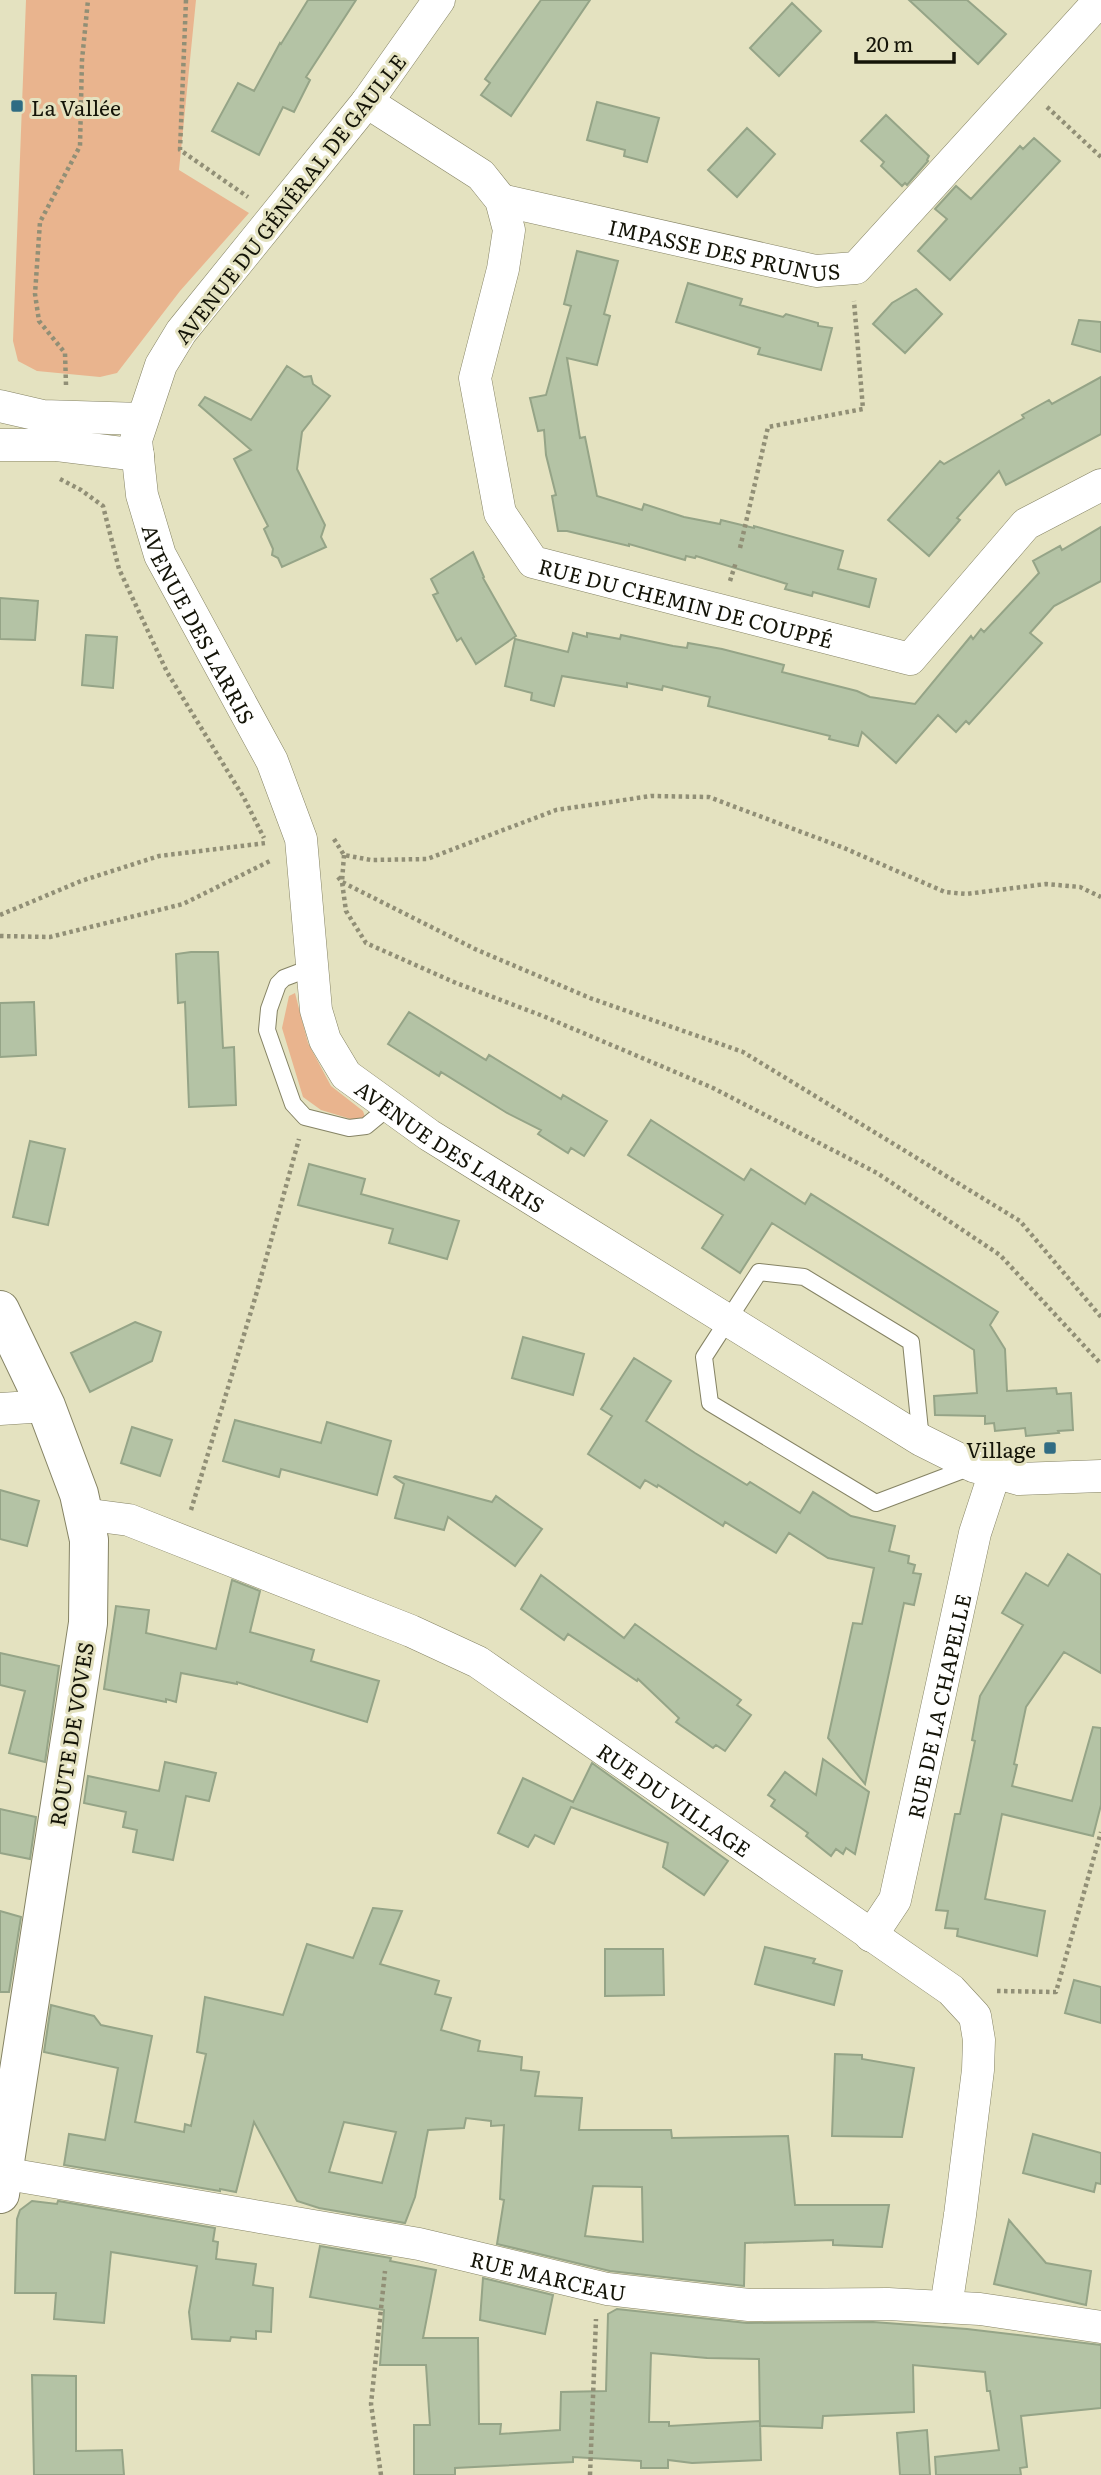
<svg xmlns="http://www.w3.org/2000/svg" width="1101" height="2475" viewBox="0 0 1101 2475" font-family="Literata,serif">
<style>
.green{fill:#e9b48e}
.building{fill:#b4c3a5;stroke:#95a487;stroke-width:2;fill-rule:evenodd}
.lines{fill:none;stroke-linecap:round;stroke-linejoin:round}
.lane-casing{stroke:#858364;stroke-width:18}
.street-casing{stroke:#858364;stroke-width:33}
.secondary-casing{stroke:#858364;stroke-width:40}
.path{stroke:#918f76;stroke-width:4.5;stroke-dasharray:3.5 3.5;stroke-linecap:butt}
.lane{stroke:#fff;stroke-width:16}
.street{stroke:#fff;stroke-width:32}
.secondary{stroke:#fff;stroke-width:38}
.poi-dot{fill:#306c83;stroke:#e4e2c0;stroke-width:2.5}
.labels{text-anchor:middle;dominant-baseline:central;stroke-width:6;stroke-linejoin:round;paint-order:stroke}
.poi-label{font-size:21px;fill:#141408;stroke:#e4e2c0;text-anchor:start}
.street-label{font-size:21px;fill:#141408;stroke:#e4e2c0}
</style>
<rect width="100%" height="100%" fill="#e4e2c0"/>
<path class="green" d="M26,0H196L179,170L249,213L180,291L117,373L100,377L37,371L18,361L13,341Z
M295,993L308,1043L331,1086L363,1111L365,1117L354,1120L321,1110L303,1097L282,1028L289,996Z"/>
<path class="building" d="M308,0H356L306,77L310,80L294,112L283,107L259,155L212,131L238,83L254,91L280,43L281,44Z
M541,0H590L511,116L481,95L490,83L485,79Z
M909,0H967L1006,34L978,64Z
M792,3L821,31L779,76L750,48Z
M597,102L659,118L647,162L624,156L625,150L587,140Z
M886,115L929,156L927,160L928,161L907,185L905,183L902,186L881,166L884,162L861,141Z
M747,128L775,154L737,197L708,170Z
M1034,138L1060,161L950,280L918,251L947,219L935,209L956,186L971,199L1020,146L1023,149Z
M577,251L618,261L604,314L610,316L597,365L567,358L580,438L585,437L597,496L642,510L644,504L684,517L720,524L721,520L754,528V526L843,551L838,569L876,579L869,607L813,592L812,596L785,589L787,584L696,556L695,558L686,556L685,560L629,544V546L567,531H558L552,496L556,495L546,455L544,430L538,431L530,398L546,395L571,306L564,304Z
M688,283L742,299L740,305L783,317L786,314L818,323V326L832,328L821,370L758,354L760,348L676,322Z
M916,289L942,314L905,353L873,324L892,303Z
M1079,320L1101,322V352L1072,344Z
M287,366L304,377L311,376L313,384L330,396L302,432L297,469L325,525L321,537L326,547L282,567L278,558L272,555L273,549L264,529L268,526L234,459L251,450L199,405L205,397L251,420Z
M1101,377V434L1006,485L999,471L957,518L960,520L929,556L888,520L940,461L944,464L1024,418L1022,415L1049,400L1052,404Z
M1101,527V581L1054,606L1030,633L1042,643L969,724L966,721L956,732L938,715L896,763L862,732L858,746L829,739L830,736L708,706L710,697L663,686L662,690L627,683V687L562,676L554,706L531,700L532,693L505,686L515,639L568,652L573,633L587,637V633L620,639L621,635L673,646L687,648L688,643L722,649L784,665L782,672L857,691L870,697L915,704L971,636L973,639L981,629L984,632L1039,573L1033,561L1060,546L1062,550Z
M473,552L484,577L483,578L516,636L476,664L461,638L457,641L433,595L438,593L431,579Z
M0,598L38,601L35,640L0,639Z
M86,635L117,637L113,688L82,685Z
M191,952H218L223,1048L234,1047L236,1105L189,1107L185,1002L178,1003L176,954Z
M34,1002L36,1055L0,1057V1003Z
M409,1012L486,1060L489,1055L561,1099L563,1095L607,1121L584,1156L571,1148L568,1153L538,1134L541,1130L507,1113L441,1072L439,1076L388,1044Z
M651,1120L744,1180L751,1169L805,1204L811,1194L998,1312L990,1325L1005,1349L1007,1391L1056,1388L1057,1394L1071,1393L1073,1430L1058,1431L1059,1433L1026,1436L1025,1428L995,1431L994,1423L985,1424V1416L935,1415L934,1396L977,1393L974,1350L772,1223L740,1273L702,1248L723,1215L628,1155Z
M30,1141L65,1149L48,1225L13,1217Z
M309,1164L365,1179L361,1194L459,1221L447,1259L389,1243L393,1229L298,1205Z
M135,1322L161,1332L152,1361L90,1392L71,1353Z
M523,1337L584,1354L573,1395L512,1378Z
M634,1358L671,1381L646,1421L695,1453L747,1485L750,1482L800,1513L813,1492L851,1516L895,1526L889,1551L909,1556L908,1563L915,1565L913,1573L921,1574L914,1605L904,1603L865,1784L828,1738L853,1623L862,1624L874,1568L828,1558L789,1533L776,1553L725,1522L723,1526L658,1485L657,1487L645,1480L640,1488L588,1454L612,1416L601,1409Z
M235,1420L321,1443L327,1422L391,1441L377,1495L281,1469L279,1477L223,1461Z
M132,1427L172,1440L160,1476L121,1463Z
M395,1476L492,1502L496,1496L542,1529L515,1566L448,1517L444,1530L395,1518L404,1484L394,1477Z
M0,1490L39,1501L27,1546L0,1539Z
M1068,1554L1101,1575V1673L1064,1652L1026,1707L1014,1764L1017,1765L1012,1786L1072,1801L1093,1727L1101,1728V1805L1093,1836L1002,1814L985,1899L1045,1911L1037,1956L957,1936L958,1929L945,1928L948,1911L936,1910L955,1814H960L975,1741L972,1740L980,1696L1023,1625L1002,1613L1026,1573L1048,1586Z
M541,1575L624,1638L635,1624L741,1700L737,1705L751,1715L725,1751L716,1745L713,1748L676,1722L679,1718L638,1679L637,1681L568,1634L564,1640L521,1609Z
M232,1580L260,1591L250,1632L314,1650L311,1661L379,1681L367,1722L237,1682V1684L181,1673L176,1702L166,1699V1702L104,1689L116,1606L149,1610L146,1633L216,1649Z
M0,1653L59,1666L45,1762L9,1753L25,1691L0,1685Z
M823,1759L869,1792L855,1854L846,1848L843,1854L836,1849L831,1856L806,1836L808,1833L771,1806L775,1800L768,1795L785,1772L816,1795Z
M165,1762L216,1773L209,1801L186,1796L173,1860L133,1852L137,1830L123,1827L126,1812L84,1803L88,1776L159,1791Z
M592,1763L728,1861L704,1895L663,1867L668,1843L571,1807L554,1844L535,1835L528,1847L498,1833L523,1778L573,1802Z
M0,1809L36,1817L30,1859L0,1853Z
M373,1908L402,1911L380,1964L439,1981L435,1994L451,1998L441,2030L480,2041L478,2051L522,2057L521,2070L539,2072L535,2096L582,2098L579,2130H671L672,2138L788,2136L795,2205H889L882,2247L833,2245V2240L745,2243L744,2286L610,2271L497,2244L504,2200L500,2199L504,2125L491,2126V2121L466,2118L464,2128L428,2130L415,2197L405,2223L319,2208L297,2201L254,2122L236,2192L220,2189V2191L64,2165L69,2134L105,2140L118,2068L44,2052L51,2005L94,2016L101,2025L152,2036L135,2122L184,2132L185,2124L191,2126L206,2054L197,2052L205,1997L283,2015L307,1944L353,1958ZM344,2122L396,2132L382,2183L329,2172ZM593,2186L642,2187L643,2242L585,2236Z
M0,1911L21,1917L9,1992H0Z
M765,1947L815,1959L813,1963L842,1971L834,2005L755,1984Z
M605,1949H663L664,1995L605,1996Z
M1074,1980L1101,1987V2023L1065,2013Z
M835,2054L862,2055V2059L914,2068L902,2137L832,2136Z
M1033,2134L1101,2153V2184L1096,2183L1094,2192L1023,2173Z
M32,2201L57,2204L58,2201L215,2228L213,2241L218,2242L216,2259L256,2264L253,2285L273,2288L271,2332L256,2331V2339L231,2337L230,2341L192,2339L189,2312L197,2266L111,2252L104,2323L54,2319L56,2293H15L17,2219L20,2210Z
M1009,2220L1046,2263L1091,2271L1086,2305L994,2284Z
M320,2246L391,2258L390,2261L436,2270L423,2338H478L479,2424H501L500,2434L560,2430L561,2392L606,2391L608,2314L617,2309L747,2323L873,2322L967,2329L1101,2345V2408L1021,2416L1027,2467L1020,2468L1021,2475H936L935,2457L999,2450L990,2391H987L985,2372L913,2365L914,2412L823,2416L822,2428L760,2426L759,2359L707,2358L651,2353L649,2422H669V2426L760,2421L761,2460L692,2463L668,2460V2468H641V2461L573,2457V2462L455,2468V2475H414V2425H430L426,2365H380L384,2310L310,2297Z
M483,2278L553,2295L545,2334L480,2320Z
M32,2375L76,2376V2451L122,2450L124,2475H34Z
M927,2430L930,2475H900L897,2433Z"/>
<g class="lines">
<defs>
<path id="lane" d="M313,967L284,978L278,984L269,1009L267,1030L293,1104L305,1117L349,1128L366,1126L389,1107
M921,1440L911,1342L804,1277L759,1272L704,1357L710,1403L876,1503L971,1467"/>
<g id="street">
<path id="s1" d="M439,0L367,102L181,332L161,365L136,440L142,495L160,555L272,761L301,839L316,1010L325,1040L346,1075L429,1135L921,1440L973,1466L1019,1479L1101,1476"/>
<path id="s2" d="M367,102L481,175L501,200L509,230L503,269L475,378L500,513L533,562L910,659L1026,524L1101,485"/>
<path id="s3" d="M501,200L816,271L856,268L1090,11"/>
<path d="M0,406L43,416L142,419"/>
<path d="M0,445H57L138,455"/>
<path d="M0,1409L46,1406"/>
<path id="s4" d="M83,1514L129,1520L411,1631L478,1662L951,1990L975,2016L979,2040L978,2070L960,2215L946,2307"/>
<path id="s5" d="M871,1936L895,1900L975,1533L995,1472"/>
<path id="s6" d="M2,2173L419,2244L607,2289L749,2305L888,2304L980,2309L1101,2327"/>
</g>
<path id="secondary" d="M0,1310L46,1406L79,1494L89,1540L88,1623L0,2194"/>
</defs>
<use href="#lane" class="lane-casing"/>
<use href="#street" class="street-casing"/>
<use href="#secondary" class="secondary-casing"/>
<path class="path" d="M186,0L180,150L248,197
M1047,107L1101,157
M66,385L65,353L39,321L35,294L40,222L80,146L82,60L88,0
M60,479L81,490L103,506L119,569L167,672L244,798L264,838
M740,548L768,427L863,409L854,301
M730,581L736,562
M334,839L344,855L371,860L427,859L556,810L651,796L709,797L844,848L945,892L966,894L1046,884L1080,887L1101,897
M344,855L342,882L346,911L366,943L456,983L543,1016L713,1088L877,1173L1000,1255L1101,1364
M338,877L342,882L475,949L590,998L743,1052L1020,1221L1101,1317
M0,915L81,881L159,856L266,843
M0,936L50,937L183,904L272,860
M191,1510L256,1295L299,1139
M997,1991L1056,1992L1101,1832
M381,2475L371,2404L385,2271
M590,2475L596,2319"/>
<use href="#lane" class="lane"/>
<use href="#street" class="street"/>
<use href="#secondary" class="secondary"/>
</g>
<g class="poi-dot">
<rect x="10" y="99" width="14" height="14" rx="3.5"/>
<rect x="1043" y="1441" width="14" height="14" rx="3.5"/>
</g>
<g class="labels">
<g class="poi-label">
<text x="31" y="106">La Vallée</text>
<text x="1036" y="1448" text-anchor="end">Village</text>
</g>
<g class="street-label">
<text transform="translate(289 198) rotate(-52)">AVENUE DU GÉNÉRAL DE GAULLE</text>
<text stroke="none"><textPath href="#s3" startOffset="229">IMPASSE DES PRUNUS</textPath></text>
<text stroke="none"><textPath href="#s2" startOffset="705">RUE DU CHEMIN DE COUPPÉ</textPath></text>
<text stroke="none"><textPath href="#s1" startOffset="735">AVENUE DES LARRIS</textPath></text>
<text stroke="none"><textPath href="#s1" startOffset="1344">AVENUE DES LARRIS</textPath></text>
<text stroke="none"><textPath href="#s5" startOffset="242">RUE DE LA CHAPELLE</textPath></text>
<text transform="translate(70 1734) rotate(-81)">ROUTE DE VOVES</text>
<text stroke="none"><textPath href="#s4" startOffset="663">RUE DU VILLAGE</textPath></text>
<text stroke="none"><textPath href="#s6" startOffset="556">RUE MARCEAU</textPath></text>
</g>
</g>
<path d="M856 52v10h98v-10" fill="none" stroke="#141408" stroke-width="3.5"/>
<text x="866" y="52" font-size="21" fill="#141408" stroke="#e4e2c0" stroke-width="5" paint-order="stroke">20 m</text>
</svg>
